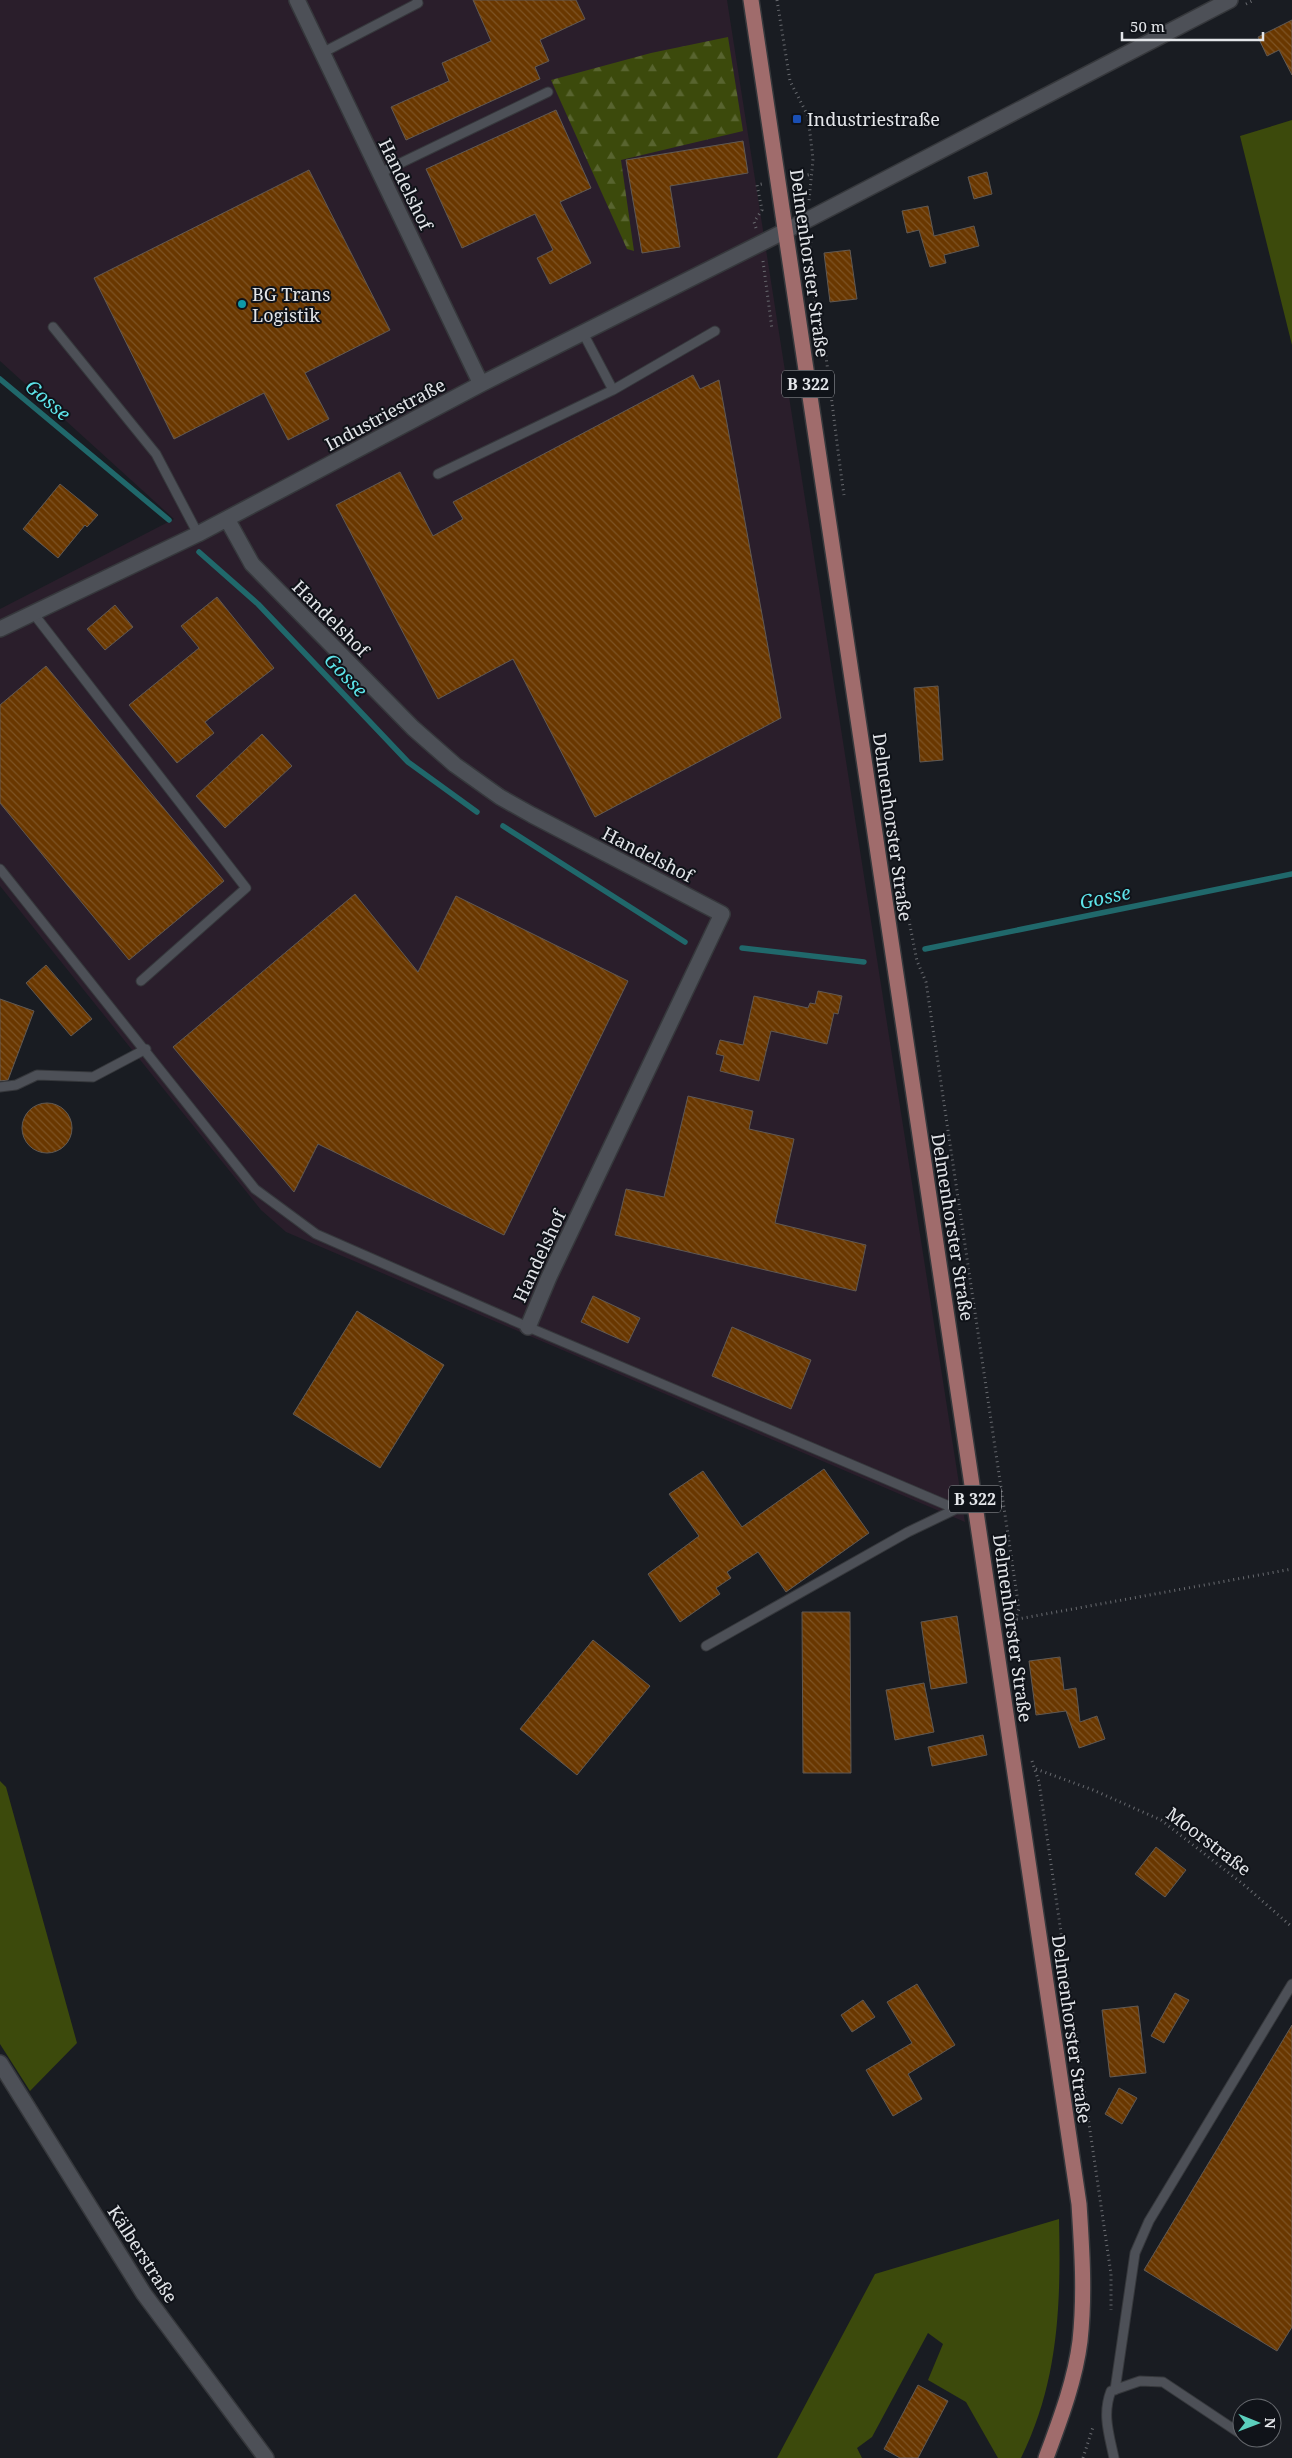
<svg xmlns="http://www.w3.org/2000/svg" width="1292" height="2458" viewBox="0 0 1292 2458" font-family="'Noto Serif',serif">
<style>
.commercial{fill:#2a1e2b}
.green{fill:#3c4a0c}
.forest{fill:url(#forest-firs)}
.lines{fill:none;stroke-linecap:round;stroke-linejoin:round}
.stream{stroke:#20686b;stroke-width:5.5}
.building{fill:url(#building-back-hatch);stroke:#605954}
.lane-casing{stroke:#36383c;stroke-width:11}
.street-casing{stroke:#36383c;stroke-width:18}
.primary-casing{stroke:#36383c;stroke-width:18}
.path{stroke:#696b70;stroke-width:3;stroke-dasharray:1 4;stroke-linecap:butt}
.lane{stroke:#4d5057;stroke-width:9}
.street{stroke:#4d5057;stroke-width:15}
.primary{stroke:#a06c6c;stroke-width:15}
.transit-dot{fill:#1a4fb4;stroke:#101319;stroke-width:2}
.culture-dot{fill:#0f9aa8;stroke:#101319;stroke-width:2}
.labels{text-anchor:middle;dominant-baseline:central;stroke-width:4;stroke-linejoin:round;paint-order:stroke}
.shield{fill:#101319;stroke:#a4a6ab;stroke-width:1}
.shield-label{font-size:16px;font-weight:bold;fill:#e3e5e9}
.poi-label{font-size:18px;fill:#e3e5e9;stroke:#101319;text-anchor:start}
.street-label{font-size:18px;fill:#e3e5e9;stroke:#101319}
.water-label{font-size:19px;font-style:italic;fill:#5de4ea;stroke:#101319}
</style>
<defs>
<pattern id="forest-firs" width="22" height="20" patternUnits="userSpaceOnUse" patternTransform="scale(1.25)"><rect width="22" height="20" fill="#3c4a0c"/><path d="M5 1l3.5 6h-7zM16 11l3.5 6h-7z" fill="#58642f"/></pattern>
<pattern id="building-back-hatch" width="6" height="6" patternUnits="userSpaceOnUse" patternTransform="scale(1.25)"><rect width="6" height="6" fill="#693700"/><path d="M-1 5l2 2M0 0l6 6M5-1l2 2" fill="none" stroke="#7e5425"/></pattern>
</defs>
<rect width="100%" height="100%" fill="#191c22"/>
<path class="commercial" d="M0,0H727L965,1522L286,1232L261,1210L0,886V609L174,519L0,361Z"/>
<path class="green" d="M1292,120V345L1240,136Z
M0,1781L6,1787L77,2043L30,2091L0,2044Z
M1059,2219C1061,2303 1059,2381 1021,2458H998L966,2402L928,2380L943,2344L928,2333L872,2437L857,2448L862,2458H777L875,2274Z"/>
<path class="forest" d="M728,37L743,131L621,160L634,251L627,249L551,80L651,53Z"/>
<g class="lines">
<path class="stream" d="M0,379L169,520
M199,552L258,604L408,762L477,812
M503,826L685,942
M742,948L864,962
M925,949L1292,874"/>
</g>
<path class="building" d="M473,0H576L585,19L540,40L549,61L535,67L540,79L406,140L391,107L449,81L442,63L491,41Z
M1292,20V75L1279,50L1267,56L1258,37Z
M556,110L591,188L560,202L591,263L550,284L537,258L553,250L535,214L462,248L426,169Z
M743,141L748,173L670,186L680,247L642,253L626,160Z
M309,170L390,330L305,373L329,419L288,440L264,393L174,439L94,278Z
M987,172L992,194L974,199L968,177Z
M928,206L934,236L974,226L979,246L944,255L946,263L930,267L919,230L907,233L902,211Z
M850,250L857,299L830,302L824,253Z
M693,375L700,389L719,380L781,718L595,817L513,659L438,699L336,505L400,472L433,536L463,519L453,502Z
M60,484L98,515L87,527L85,525L58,558L23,529Z
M217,597L274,668L205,722L214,733L177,763L129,705L199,648L181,626Z
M115,605L133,627L105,650L87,629Z
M46,666L224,881L129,960L0,803V705Z
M938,686L943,760L920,762L914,688Z
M262,734L292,766L225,828L196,796Z
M355,894L418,972L456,896L628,981L504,1235L318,1144L294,1192L173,1047Z
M46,965L92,1019L71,1036L26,983Z
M818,991L842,996L838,1014L834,1013L827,1044L771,1031L759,1081L720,1071L724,1056L716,1054L720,1040L743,1045L754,996L808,1008L810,1003L815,1004Z
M0,999L34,1011L8,1080L0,1081Z
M688,1096L753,1111L749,1129L794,1139L775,1223L866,1245L856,1291L615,1235L626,1189L664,1197Z
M22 1128a25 25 0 1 1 50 0a25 25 0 1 1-50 0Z
M593,1296L640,1318L628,1343L581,1322Z
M357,1311L444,1365L380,1468L293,1414Z
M732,1327L811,1360L791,1409L712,1376Z
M824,1469L869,1533L786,1592L758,1552L727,1572L731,1578L716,1588L720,1594L680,1622L648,1574L699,1536L669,1494L703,1471L742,1527Z
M802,1612H850L851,1773H803Z
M957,1616L967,1683L931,1689L921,1622Z
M593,1640L650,1686L577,1775L520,1729Z
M1060,1657L1064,1690L1076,1688L1080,1722L1097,1716L1105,1739L1079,1748L1066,1711L1036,1715L1029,1661Z
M924,1683L934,1732L895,1740L886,1690Z
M983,1735L987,1755L932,1766L928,1747Z
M1156,1847L1186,1870L1165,1897L1135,1874Z
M917,1984L955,2045L908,2074L922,2099L893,2116L866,2070L912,2043L887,2002Z
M1175,1993L1189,2000L1164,2043L1151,2036Z
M863,2000L875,2017L852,2032L841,2015Z
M1138,2006L1146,2073L1110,2077L1102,2010Z
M1292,2025V2327L1277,2351L1144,2270Z
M1119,2088L1137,2098L1122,2124L1105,2114Z
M918,2385L948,2401L918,2458H900L884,2449Z"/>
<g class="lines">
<defs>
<path id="lane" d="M322,53L418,3L417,0
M380,173L548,92
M53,327L156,454L198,534
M613,390L715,331
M438,474L613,390L583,333
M33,613L246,888L141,981
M0,869L255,1189L316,1234L528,1327L956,1509H977
M0,1087L16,1085L37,1075L93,1077L146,1049
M706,1646L908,1532L956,1509
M1115,2390L1135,2253L1149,2221L1292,1984
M1114,2458C1109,2434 1102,2414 1111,2391L1140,2381L1163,2382L1238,2432"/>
<path id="street" d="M297,0L481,384
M227,519L252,564L413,728L455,765L500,797L532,815L722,914L549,1277L528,1327
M0,629L198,534L481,384L811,218L1230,0
M0,2063L144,2294L266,2458"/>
<path id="primary" d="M751,0L1079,2204C1082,2250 1085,2295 1080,2341C1075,2381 1060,2420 1046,2458"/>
</defs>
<use href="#lane" class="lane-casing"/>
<use href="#street" class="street-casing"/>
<use href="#primary" class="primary-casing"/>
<path class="path" d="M777,0L790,81L808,116L813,159L809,201
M1246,4L1254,0
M793,178L812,174
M756,228L754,222L762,210L757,185L762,184
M812,237C803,265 821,320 825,350C832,399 837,447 844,495
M763,261L772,329
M900,875L917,961L926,982L1019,1609L1011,1632
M991,1507L1005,1506
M1007,1621L1292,1569
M1032,1761L1039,1782L1111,2274V2310
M1036,1769L1093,1790L1161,1820L1243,1884L1292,1927
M1083,2458L1093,2427"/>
<use href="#lane" class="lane"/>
<use href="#street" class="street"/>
<use href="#primary" class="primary"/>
</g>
<rect class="transit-dot" x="792" y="114" width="10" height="10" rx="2.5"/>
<circle class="culture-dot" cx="242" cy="304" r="5"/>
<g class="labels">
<g class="shield">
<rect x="782" y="370.5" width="52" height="27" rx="4"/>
<rect x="949" y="1485.5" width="52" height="27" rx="4"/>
</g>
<g class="shield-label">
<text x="808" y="384">B 322</text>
<text x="975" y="1499">B 322</text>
</g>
<g class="poi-label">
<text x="807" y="119">Industriestraße</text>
<text x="252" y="294">BG Trans<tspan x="252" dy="21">Logistik</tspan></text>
</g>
<g class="street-label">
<text transform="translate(406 184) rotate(64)">Handelshof</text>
<text transform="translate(810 263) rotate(82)">Delmenhorster Straße</text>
<text transform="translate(385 414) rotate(-28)">Industriestraße</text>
<text transform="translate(331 618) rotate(45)">Handelshof</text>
<text transform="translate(893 827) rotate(82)">Delmenhorster Straße</text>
<text transform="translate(648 854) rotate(27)">Handelshof</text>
<text transform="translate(953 1227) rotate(81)">Delmenhorster Straße</text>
<text transform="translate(539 1256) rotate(-65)">Handelshof</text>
<text transform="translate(1013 1628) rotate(82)">Delmenhorster Straße</text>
<text transform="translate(1209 1841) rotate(37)">Moorstraße</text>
<text transform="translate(1072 2029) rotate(82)">Delmenhorster Straße</text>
<text transform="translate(143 2254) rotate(57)">Kälberstraße</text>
</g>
<g class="water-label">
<text transform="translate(48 400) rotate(40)">Gosse</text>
<text transform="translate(346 675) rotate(46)">Gosse</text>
<text transform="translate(1105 897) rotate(-12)">Gosse</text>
</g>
</g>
<g transform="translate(1257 2423) rotate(91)"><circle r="24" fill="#101319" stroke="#64676c"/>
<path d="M0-4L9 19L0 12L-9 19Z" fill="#5bcebc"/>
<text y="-8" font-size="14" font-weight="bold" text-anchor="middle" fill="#e3e5e9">N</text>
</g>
<path d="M1122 32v8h141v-8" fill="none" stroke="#e3e5e9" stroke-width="2.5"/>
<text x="1130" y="32" font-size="15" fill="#e3e5e9" stroke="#101319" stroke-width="4" paint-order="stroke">50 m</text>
</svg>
